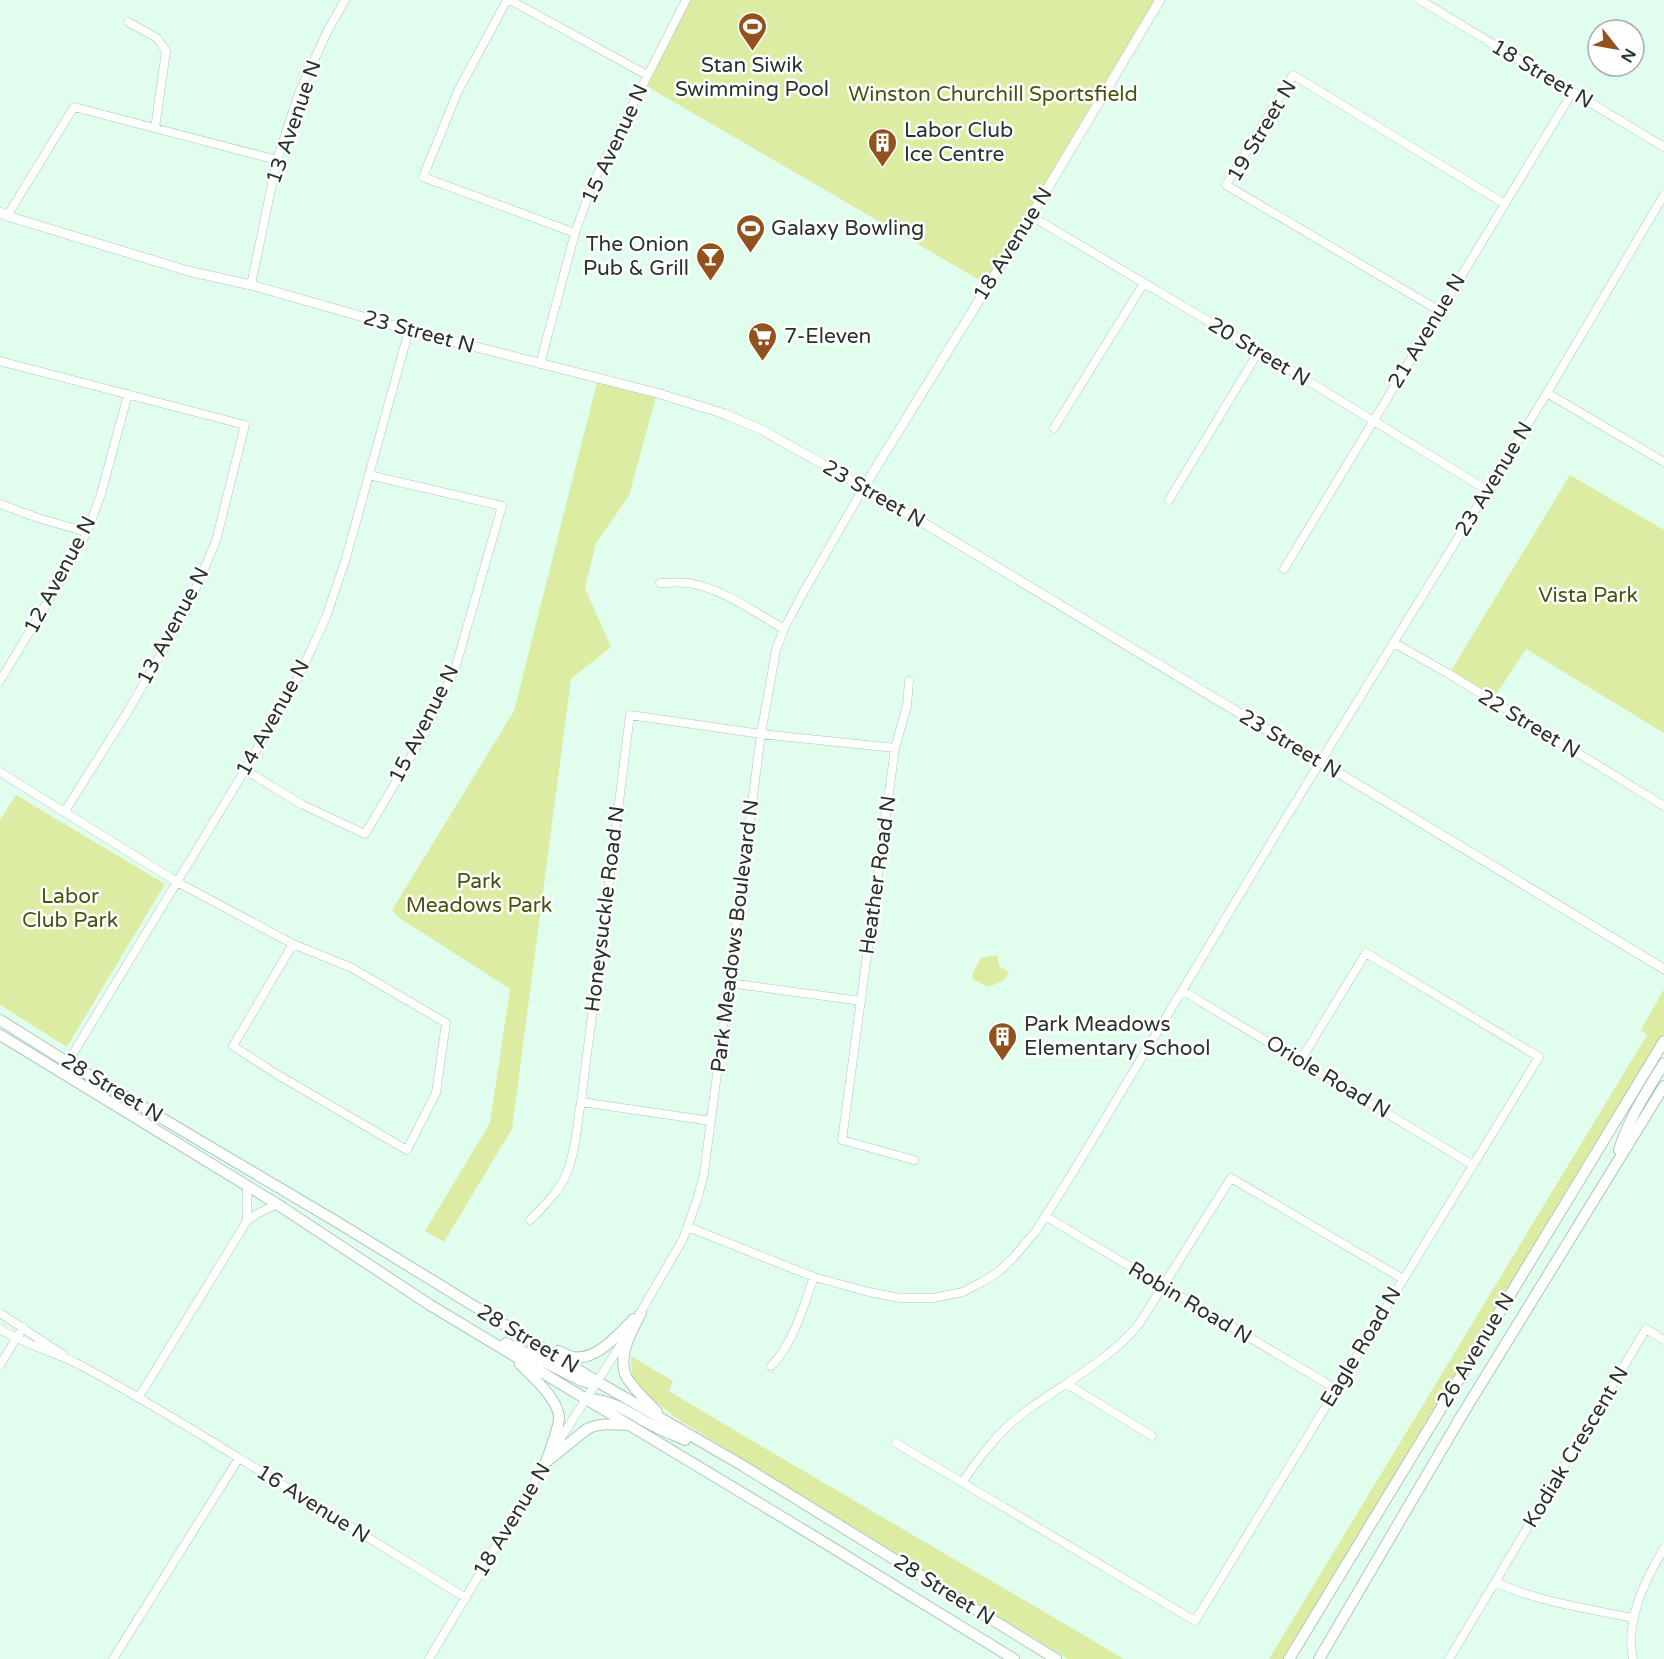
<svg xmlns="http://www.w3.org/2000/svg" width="1664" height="1659" viewBox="0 0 1664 1659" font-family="'Varela Round',sans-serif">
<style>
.green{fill:#dceda3}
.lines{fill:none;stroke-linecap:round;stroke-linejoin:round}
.minor-casing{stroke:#adc8b9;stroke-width:9}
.tertiary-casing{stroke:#adc8b9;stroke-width:10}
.secondary-casing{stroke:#adc8b9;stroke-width:12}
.minor{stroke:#fff;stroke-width:8}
.tertiary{stroke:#fff;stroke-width:9}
.secondary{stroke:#fff;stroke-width:10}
.labels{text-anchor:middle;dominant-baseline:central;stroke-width:5;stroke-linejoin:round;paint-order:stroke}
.poi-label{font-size:21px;fill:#28332d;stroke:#fff;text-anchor:start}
.street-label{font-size:21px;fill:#28332d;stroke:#fff}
.park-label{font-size:21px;fill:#47530f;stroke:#fff}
</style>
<rect width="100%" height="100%" fill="#e1fdee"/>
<path class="green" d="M686,0H1160L988,285L643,84Z
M598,378L657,393L629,496L596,543L585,588L611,647L571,679L512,1129L444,1242L425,1231L490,1123L510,989L398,917L392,910L514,711Z
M1570,475L1664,530V733L1526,649L1492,701L1449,674Z
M16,795L165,884L67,1047L0,1005V820Z
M997,955L999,966L1009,972L1003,981L988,987L973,979L972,974L981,958Z
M1664,989V1034L1338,1577L1284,1659H1269L1647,1035L1641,1030Z
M631,1356L673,1381L669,1391C820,1482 973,1569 1124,1659H1068L679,1420C667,1410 642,1393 635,1380C631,1374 631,1364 631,1356Z"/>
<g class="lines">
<defs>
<path id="minor" d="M507,0L458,91L423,177L575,233
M510,0L647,75
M1420,0L1664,147
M128,22L157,38L166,51L155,128
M7,216L74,107L277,160
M1031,216L1259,351L1487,490
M251,285L277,160L299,93L328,30L345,0
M1440,311L1226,185L1293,75L1505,204
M0,361L245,425L216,541L186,611L128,711L65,811
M540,364L575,233L592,185L686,0
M1547,393L1664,462
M1054,428L1144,283
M1169,500L1259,351
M0,504L38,518L87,532
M1284,569L1572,93
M660,583C669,583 678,582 688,583C722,588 754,612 784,629
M1394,643L1449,674L1664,806
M0,681L69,566L87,532L101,494L128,394
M909,681L907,706L895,748L842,1140L914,1160
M245,770L301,804L365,834L423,736L455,669L502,506L369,475
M0,772L177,882L293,944L352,968L446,1023L436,1093L407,1150L278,1075L233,1046L293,944
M729,983L861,1001
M1183,991L1473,1165
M66,1065L245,770L297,679L312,648L326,617L346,558L409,330
M581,1102L711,1121
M1045,1216L1336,1389
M530,1220C545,1205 562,1189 569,1167C576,1147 577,1124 581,1102L630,715L761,734L895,748
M247,1221V1185
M688,1227L814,1277L869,1292L900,1298H933L963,1292L982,1282L998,1272L1013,1258L1036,1231L1075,1169L1284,821L1547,393L1664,195
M0,1313L62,1354
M639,1315L683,1239L697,1200L704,1174L761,734L776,650L784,629L803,593L864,487
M0,1329C24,1344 51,1351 76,1363C132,1392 185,1425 239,1458
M0,1365L23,1327
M771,1366C794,1343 803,1307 814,1277
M1067,1384L1152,1436
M139,1397L247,1221L257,1214L277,1204
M896,1443L1195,1621L1539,1057L1366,953L1300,1061
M554,1449L625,1338
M963,1481C980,1457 997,1433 1021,1415C1061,1384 1107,1363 1139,1324L1231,1178L1403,1279
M1495,1582C1538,1602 1586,1608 1633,1618
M113,1659L239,1458L466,1598
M429,1659L548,1459
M1449,1659L1646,1329L1664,1340
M1633,1659C1625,1620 1645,1580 1664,1548"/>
<path id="tertiary" d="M0,212L7,216L188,271L251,285L409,330L657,393L725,414L762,430L864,487L1664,969
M864,487L1031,216L1160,0"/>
<path id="secondary" d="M0,1020L67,1062L337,1222L598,1382L740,1464L1056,1659
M0,1035L277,1204L430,1305L807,1532L1014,1659
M1619,1150C1629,1118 1647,1091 1664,1063
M641,1313C632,1330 617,1356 626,1376C633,1389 647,1401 657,1412
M506,1343L582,1381L590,1383L598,1382
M559,1351C563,1353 568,1356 573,1357C597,1361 618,1334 634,1319
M520,1364C532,1376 558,1399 559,1417C559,1429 550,1450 546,1462
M588,1399C613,1400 628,1412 650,1424C661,1430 674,1435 685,1440
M546,1462L587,1429C599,1423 613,1424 626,1425
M1289,1659L1664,1041
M1319,1659L1462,1415L1664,1086"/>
</defs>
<use href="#minor" class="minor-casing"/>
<use href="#tertiary" class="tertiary-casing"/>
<use href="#secondary" class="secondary-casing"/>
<use href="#minor" class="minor"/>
<use href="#tertiary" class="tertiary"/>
<use href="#secondary" class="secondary"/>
</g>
<defs>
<symbol id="stadium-pin" viewBox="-11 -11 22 30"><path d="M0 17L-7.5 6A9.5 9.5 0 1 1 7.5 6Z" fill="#93511e" stroke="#fff"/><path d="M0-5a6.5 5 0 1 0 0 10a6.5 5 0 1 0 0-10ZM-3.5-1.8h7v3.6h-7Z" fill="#fff"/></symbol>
<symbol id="building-pin" viewBox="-11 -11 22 30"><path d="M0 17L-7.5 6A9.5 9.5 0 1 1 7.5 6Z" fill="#93511e" stroke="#fff"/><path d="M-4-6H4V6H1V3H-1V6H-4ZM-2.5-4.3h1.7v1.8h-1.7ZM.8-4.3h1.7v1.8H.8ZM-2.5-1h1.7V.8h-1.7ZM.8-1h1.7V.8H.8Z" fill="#fff"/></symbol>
<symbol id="bar-pin" viewBox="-11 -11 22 30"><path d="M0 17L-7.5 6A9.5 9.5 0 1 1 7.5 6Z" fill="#93511e" stroke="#fff"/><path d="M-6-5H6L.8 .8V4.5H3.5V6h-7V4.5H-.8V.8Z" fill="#fff"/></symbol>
<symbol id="supermarket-pin" viewBox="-11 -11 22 30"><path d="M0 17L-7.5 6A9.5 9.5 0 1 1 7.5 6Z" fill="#93511e" stroke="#fff"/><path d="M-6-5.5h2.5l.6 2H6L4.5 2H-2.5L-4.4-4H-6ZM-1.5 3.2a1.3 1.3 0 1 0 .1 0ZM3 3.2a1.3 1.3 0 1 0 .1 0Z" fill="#fff"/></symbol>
</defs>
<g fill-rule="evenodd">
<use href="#stadium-pin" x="736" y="10" width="33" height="45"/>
<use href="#building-pin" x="866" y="126" width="33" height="45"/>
<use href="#stadium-pin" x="734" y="212" width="33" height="45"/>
<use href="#bar-pin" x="694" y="240" width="33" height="45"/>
<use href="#supermarket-pin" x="746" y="320" width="33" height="45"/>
<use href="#building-pin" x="986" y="1020" width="33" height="45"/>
</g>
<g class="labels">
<g class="poi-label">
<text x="752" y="65" text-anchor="middle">Stan Siwik<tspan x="752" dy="24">Swimming Pool</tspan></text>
<text x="904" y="130">Labor Club<tspan x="904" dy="24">Ice Centre</tspan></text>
<text x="771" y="228">Galaxy Bowling</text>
<text x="689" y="244" text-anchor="end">The Onion<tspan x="689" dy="24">Pub &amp; Grill</tspan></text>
<text x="784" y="336">7-Eleven</text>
<text x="1024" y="1024">Park Meadows<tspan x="1024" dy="24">Elementary School</tspan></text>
</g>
<g class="street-label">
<text transform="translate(1542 74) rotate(31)">18 Street N</text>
<text transform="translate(294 122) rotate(-71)">13 Avenue N</text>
<text transform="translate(1262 131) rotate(-59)">19 Street N</text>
<text transform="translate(615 144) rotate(-65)">15 Avenue N</text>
<text transform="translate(1013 244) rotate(-58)">18 Avenue N</text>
<text transform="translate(1427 331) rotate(-59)">21 Avenue N</text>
<text transform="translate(419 332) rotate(15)">23 Street N</text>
<text transform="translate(1259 352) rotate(31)">20 Street N</text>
<text transform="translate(1494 479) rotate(-59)">23 Avenue N</text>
<text transform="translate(874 494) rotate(30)">23 Street N</text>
<text transform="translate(60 575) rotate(-62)">12 Avenue N</text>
<text transform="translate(173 626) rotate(-62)">13 Avenue N</text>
<text transform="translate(273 718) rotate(-61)">14 Avenue N</text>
<text transform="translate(424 724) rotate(-63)">15 Avenue N</text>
<text transform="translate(1529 724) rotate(31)">22 Street N</text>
<text transform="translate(1290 744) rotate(31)">23 Street N</text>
<text transform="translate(878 875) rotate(-82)">Heather Road N</text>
<text transform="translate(605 909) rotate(-83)">Honeysuckle Road N</text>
<text transform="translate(735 936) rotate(-83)">Park Meadows Boulevard N</text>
<text transform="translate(1328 1077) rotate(31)">Oriole Road N</text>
<text transform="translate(112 1088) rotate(31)">28 Street N</text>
<text transform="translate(1190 1303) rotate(31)">Robin Road N</text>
<text transform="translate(528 1339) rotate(31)">28 Street N</text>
<text transform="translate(1361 1347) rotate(-59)">Eagle Road N</text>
<text transform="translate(1476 1350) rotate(-59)">26 Avenue N</text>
<text transform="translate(1576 1447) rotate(-59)">Kodiak Crescent N</text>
<text transform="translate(313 1504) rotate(32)">16 Avenue N</text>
<text transform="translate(512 1520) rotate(-59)">18 Avenue N</text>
<text transform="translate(944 1590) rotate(32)">28 Street N</text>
</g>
<g class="park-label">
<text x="993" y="94">Winston Churchill Sportsfield</text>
<text x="1588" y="595">Vista Park</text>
<text x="479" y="881">Park<tspan x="479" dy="24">Meadows Park</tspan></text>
<text x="70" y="896">Labor<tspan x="70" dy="24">Club Park</tspan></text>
</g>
</g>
<g transform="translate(1616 48) rotate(121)"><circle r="28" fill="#ffffff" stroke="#a9adab" stroke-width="1.5"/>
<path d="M0-4.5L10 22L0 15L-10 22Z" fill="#93511e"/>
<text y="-9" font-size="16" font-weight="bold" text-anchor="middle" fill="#28332d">N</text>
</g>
</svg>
